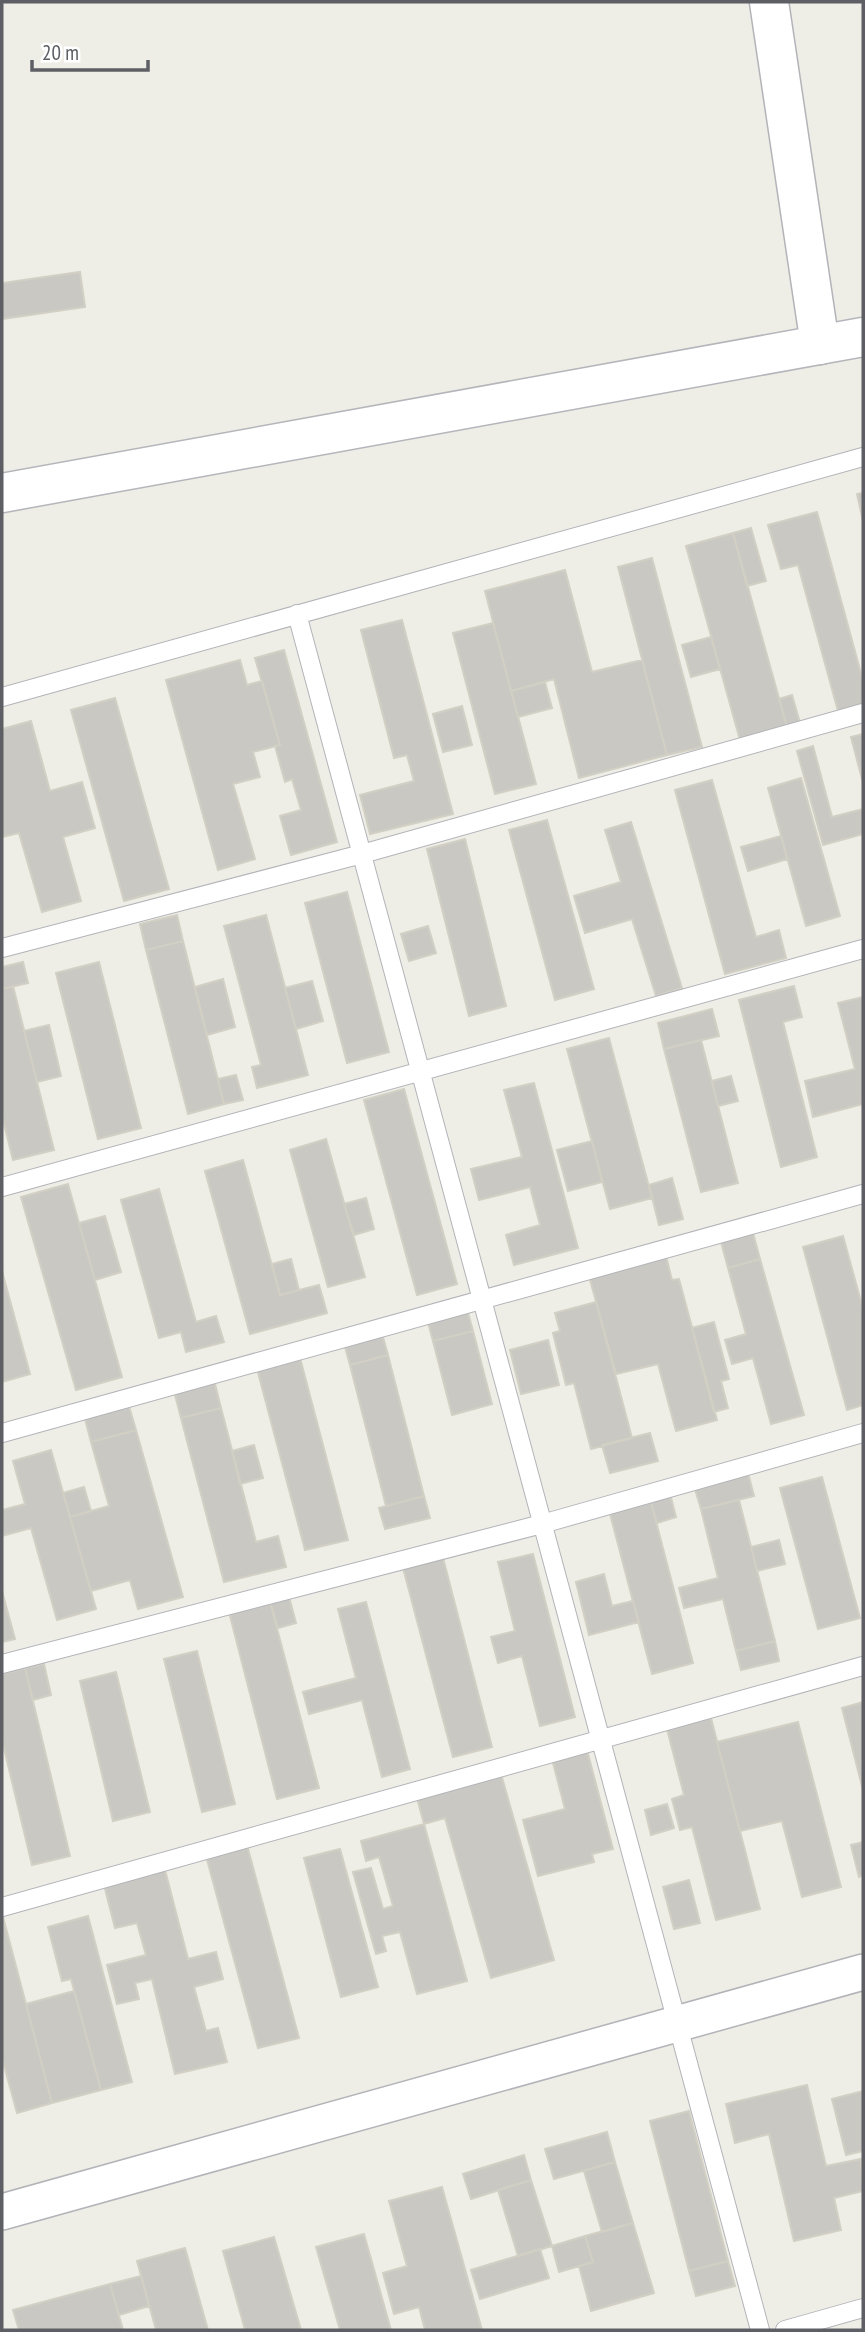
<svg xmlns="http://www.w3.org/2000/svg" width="865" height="2332" viewBox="0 0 865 2332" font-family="'PT Sans Narrow',sans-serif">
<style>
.building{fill:#cac8c2;stroke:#d2d0c4;stroke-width:2}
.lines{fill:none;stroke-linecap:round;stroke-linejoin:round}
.service-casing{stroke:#b3b4b9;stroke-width:20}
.minor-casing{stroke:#b3b4b9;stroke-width:38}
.tertiary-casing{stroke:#b3b4b9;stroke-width:41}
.secondary-casing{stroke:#b4b6bb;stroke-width:41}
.service{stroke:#fff;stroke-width:18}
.minor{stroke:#fff;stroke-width:35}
.tertiary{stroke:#fff;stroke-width:38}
.secondary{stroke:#fff;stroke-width:38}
</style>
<rect width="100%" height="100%" fill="#eeede6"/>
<path class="building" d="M80,272L85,307L2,319V283Z
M863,493V521L857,494Z
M817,512L863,681V705L838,711L798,565L781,569L768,525Z
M751,528L766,581L747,586L733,533Z
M733,533L787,727L740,740L686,546Z
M652,558L702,747L667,755L618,567Z
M565,570L592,672L642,660L667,755L579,778L554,679L511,691L485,591Z
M402,620L453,814L370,834L360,795L414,781L407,755L394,758L361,630Z
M493,623L536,784L495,794L453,633Z
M711,637L720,669L691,677L682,645Z
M284,650L337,842L291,855L280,816L301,810L292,779L285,782L275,746L280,745L255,658Z
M240,660L247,685L262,681L280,745L253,752L260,777L233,784L255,859L218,870L166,680Z
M545,682L552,708L518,717L511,691Z
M792,695L800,723L787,727L779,699Z
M115,698L169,889L124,901L71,710Z
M462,706L472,745L443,752L433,714Z
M31,721L50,791L82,782L95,828L63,837L81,901L42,912L19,833L2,837V729Z
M863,734V783L851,737Z
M813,746L832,817L863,809V834L823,845L797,751Z
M801,778L840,916L806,926L768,788Z
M712,780L756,937L779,930L786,958L725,974L675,790Z
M547,820L594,989L555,1000L509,830Z
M631,822L682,988L656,996L632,919L585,933L574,896L621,882L605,830Z
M781,836L787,859L748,871L741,847Z
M465,839L506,1006L469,1016L427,849Z
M347,892L389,1052L347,1063L305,903Z
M177,915L183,941L146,950L140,924Z
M266,915L308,1075L257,1088L252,1067L261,1065L224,926Z
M428,926L436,953L409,961L401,934Z
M183,941L224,1104L188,1114L146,950Z
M23,962L28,983L2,989V967Z
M99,962L141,1128L98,1139L56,973Z
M223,979L235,1027L207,1035L195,987Z
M312,981L323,1021L296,1029L285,988Z
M13,986L54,1150L13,1160L2,1116V989Z
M794,986L802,1017L783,1022L817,1157L781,1167L739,1000Z
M863,997V1104L813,1117L805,1081L855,1069L838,1003Z
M712,1009L719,1036L664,1049L658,1023Z
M49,1025L61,1076L37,1082L24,1031Z
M609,1038L652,1198L610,1209L567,1049Z
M701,1040L738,1183L701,1192L664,1049Z
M236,1075L243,1100L224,1104L218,1079Z
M731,1076L738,1101L718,1106L712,1081Z
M534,1083L578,1248L514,1265L506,1235L540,1225L530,1187L479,1200L471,1169L522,1157L504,1090Z
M404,1089L457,1284L417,1295L364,1100Z
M326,1139L365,1277L328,1287L290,1150Z
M592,1141L602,1182L568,1191L557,1150Z
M243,1160L280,1295L319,1285L327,1313L250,1334L205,1171Z
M672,1178L683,1219L659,1225L649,1185Z
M68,1184L122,1377L76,1390L21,1197Z
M159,1189L196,1322L216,1316L224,1342L186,1352L181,1332L159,1338L121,1200Z
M366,1198L374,1229L354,1235L344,1204Z
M105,1216L121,1272L95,1280L79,1223Z
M753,1233L760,1259L728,1268L721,1242Z
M843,1236L863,1309V1405L847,1410L803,1247Z
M666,1256L672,1280L679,1279L717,1420L676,1431L658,1364L616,1374L589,1276Z
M291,1259L299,1290L280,1295L272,1264Z
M760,1259L804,1415L771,1424L753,1358L732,1364L725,1340L746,1334L728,1268Z
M2,1271L30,1374L2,1382Z
M596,1302L632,1438L591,1449L574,1383L566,1385L553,1333L560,1331L555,1313Z
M467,1309L473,1331L433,1341L427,1319Z
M714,1322L729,1379L721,1381L728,1408L714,1412L692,1328Z
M381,1330L388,1355L350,1365L343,1340Z
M473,1331L492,1404L452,1415L433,1341Z
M548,1340L559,1385L521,1394L510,1350Z
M299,1354L348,1540L305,1550L256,1365Z
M388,1355L424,1496L386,1506L350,1365Z
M214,1380L221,1408L181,1418L174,1391Z
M128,1403L136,1430L91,1442L84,1415Z
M221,1408L256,1542L278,1536L286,1567L224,1582L181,1418Z
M136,1430L183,1597L138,1609L130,1580L91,1591L70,1517L109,1506L91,1442Z
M650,1433L658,1461L610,1473L602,1445Z
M254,1445L263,1478L240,1484L232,1451Z
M51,1450L96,1609L57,1620L31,1528L2,1536V1510L25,1504L13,1461Z
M748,1473L754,1496L701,1509L694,1486Z
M822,1477L860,1618L818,1629L780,1488Z
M84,1487L91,1511L70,1517L63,1493Z
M669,1490L676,1517L657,1523L649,1495Z
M649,1495L693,1663L652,1674L608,1506Z
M424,1496L430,1518L385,1529L379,1508Z
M739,1500L775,1641L736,1651L723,1599L684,1608L679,1588L718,1578L701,1509Z
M779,1540L785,1564L757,1571L751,1547Z
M442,1554L492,1747L453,1757L402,1564Z
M533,1554L575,1717L540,1726L522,1656L498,1663L491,1637L515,1631L498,1562Z
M604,1574L612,1606L633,1601L639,1622L589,1635L576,1582Z
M2,1591L15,1639L2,1642Z
M288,1593L296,1623L278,1628L269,1598Z
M269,1598L319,1788L277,1799L228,1608Z
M366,1602L410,1769L382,1777L362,1700L309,1714L303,1692L356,1678L338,1609Z
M775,1641L779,1661L741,1670L736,1651Z
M197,1651L235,1804L202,1812L164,1659Z
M44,1664L51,1695L33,1700L25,1668Z
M25,1668L70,1856L32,1865L2,1740V1674Z
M116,1672L150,1812L113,1821L80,1681Z
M863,1702V1790L842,1708Z
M711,1718L760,1909L716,1920L692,1827L680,1830L672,1799L684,1795L667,1729Z
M798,1722L841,1887L802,1897L782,1821L740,1831L717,1742Z
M587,1750L613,1849L592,1854L594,1862L538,1876L523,1820L565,1809L552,1759Z
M501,1774L554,1960L491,1978L445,1818L424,1824L417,1798Z
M667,1804L674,1828L651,1835L645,1810Z
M424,1824L467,1981L417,1994L400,1932L382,1936L386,1951L376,1954L353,1872L371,1868L383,1909L393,1906L379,1857L366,1861L361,1841Z
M863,1842V1875L859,1877L851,1845Z
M247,1845L299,2038L258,2048L206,1856Z
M340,1849L378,1987L341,1997L304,1858Z
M164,1866L188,1959L216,1952L223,1979L194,1987L206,2031L218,2028L227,2062L175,2074L152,1979L135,1983L139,1999L117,2004L107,1965L146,1955L137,1923L115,1928L103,1881Z
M689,1880L700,1923L674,1929L663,1887Z
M2,1913L52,2103L17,2113L2,2058Z
M88,1916L132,2082L101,2090L71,1979L62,1981L48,1927Z
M74,1991L101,2090L52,2103L26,2004Z
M807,2085L826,2166L861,2159L863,2191L834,2198L841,2230L794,2241L769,2134L735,2143L726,2104Z
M863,2091V2151L846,2155L832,2099Z
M689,2111L728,2261L689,2271L650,2121Z
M607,2132L615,2162L554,2179L545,2149Z
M524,2155L531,2180L471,2199L463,2174Z
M615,2162L633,2223L602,2232L584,2171Z
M531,2180L552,2246L518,2256L498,2190Z
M442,2187L482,2330H425L419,2307L394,2314L383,2273L407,2266L389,2201Z
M633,2223L654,2293L591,2311L579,2266L593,2262L585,2236Z
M364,2234L391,2330H340L316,2247Z
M585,2236L593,2262L559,2272L552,2246Z
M274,2237L301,2330H245L223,2251Z
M185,2248L208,2330H156L137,2261Z
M540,2249L549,2278L480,2299L471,2270Z
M728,2261L735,2286L696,2296L689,2271Z
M141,2276L149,2306L119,2315L110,2284Z
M110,2284L123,2330H19L13,2310Z"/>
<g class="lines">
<defs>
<path id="service" d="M297,614L760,2330
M2,697L863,457
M2,948L362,854L863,713
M2,1187L863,949
M2,1433L863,1194
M2,1664L542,1524L863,1433
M2,1907L863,1666
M785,2330L863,2308"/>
<path id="minor" d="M2,2212L863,1972"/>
<path id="tertiary" d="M769,2L820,345"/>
<path id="secondary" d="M2,493L863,337"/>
</defs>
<use href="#service" class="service-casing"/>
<use href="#minor" class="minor-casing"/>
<use href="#tertiary" class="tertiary-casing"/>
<use href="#secondary" class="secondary-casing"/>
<use href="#service" class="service"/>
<use href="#minor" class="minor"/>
<use href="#tertiary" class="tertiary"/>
<use href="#secondary" class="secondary"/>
</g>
<rect width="865" height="2332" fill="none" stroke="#5d5f64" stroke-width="7"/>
<path d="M32 60v10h116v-10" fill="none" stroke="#5d5f64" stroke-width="3.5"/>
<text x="42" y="60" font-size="21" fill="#5d5f64" stroke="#ffffff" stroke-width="5" paint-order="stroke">20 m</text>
</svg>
